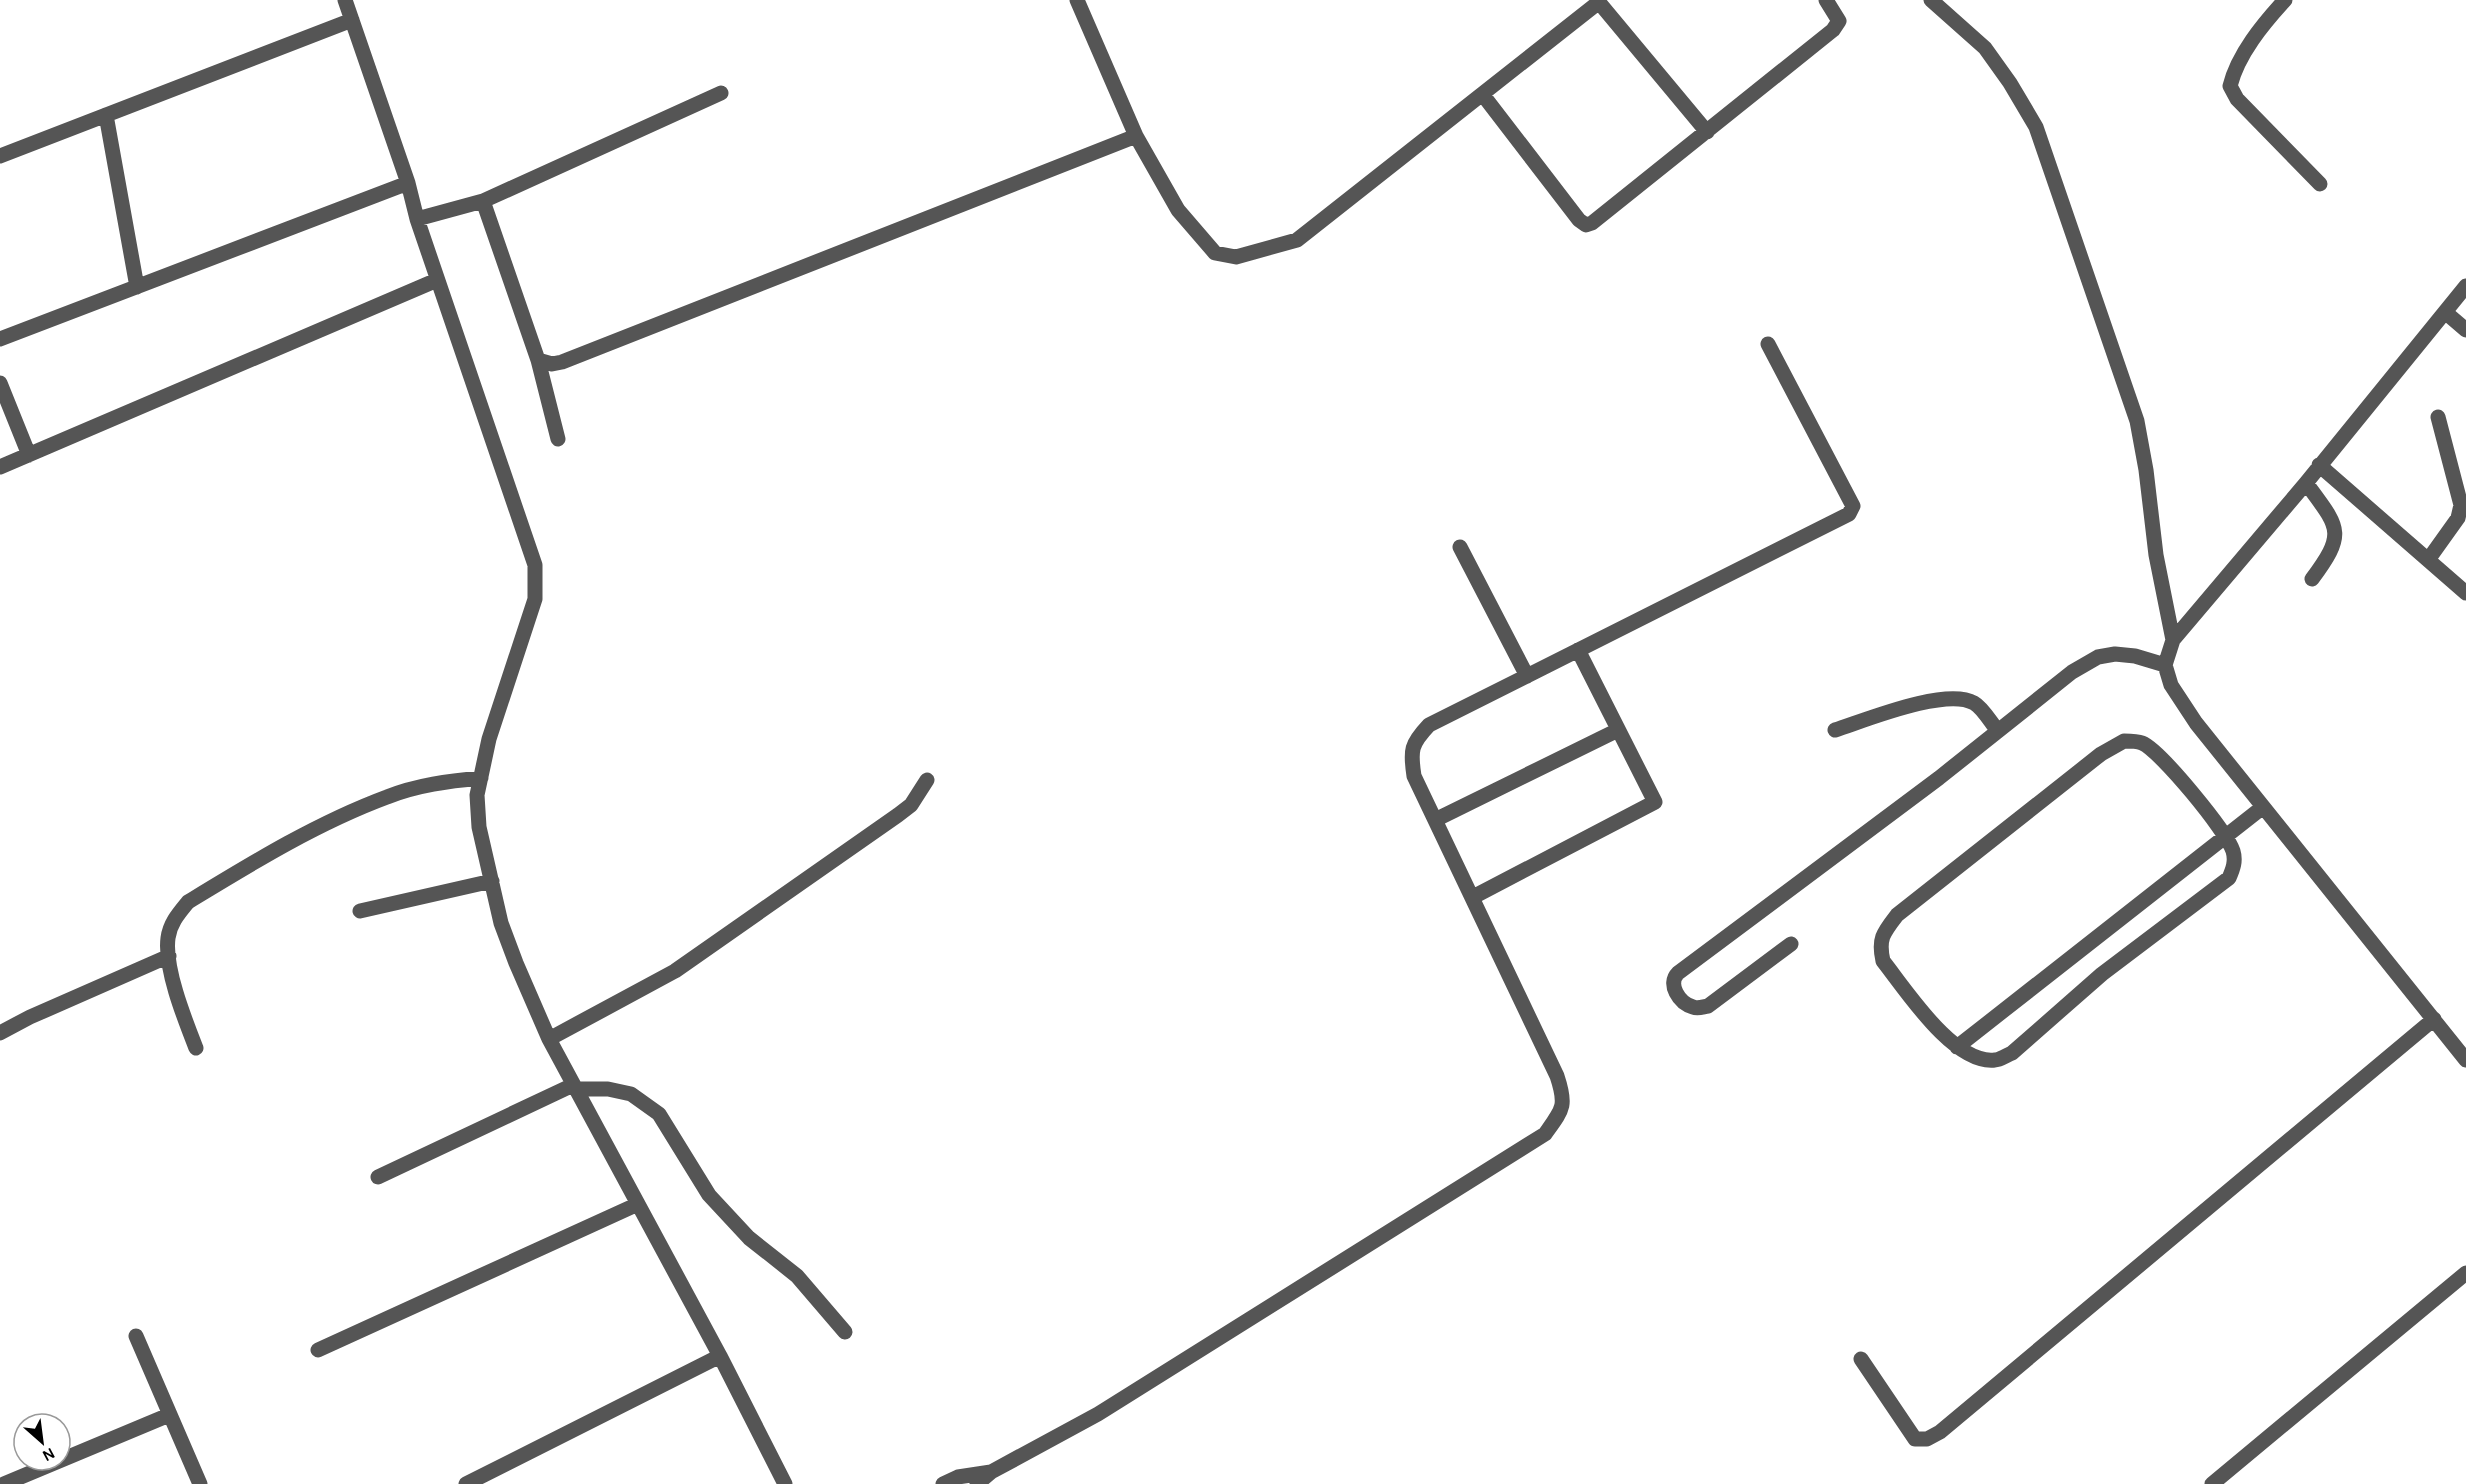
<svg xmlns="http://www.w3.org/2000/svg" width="2466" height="1484" viewBox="0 0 2466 1484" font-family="Karla,sans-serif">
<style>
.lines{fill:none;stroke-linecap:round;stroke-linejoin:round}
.minor{stroke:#555;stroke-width:15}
</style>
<rect width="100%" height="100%" fill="#fff"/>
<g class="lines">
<path class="minor" d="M345,0L408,183L417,219L535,565V599L489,739L477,795L479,827L501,923L516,963L549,1039L720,1356L785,1484
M1077,0L1136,136L1178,210L1215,253L1236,257L1297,240L1599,2
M1597,0L1707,132
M1931,0L1985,48L2010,83L2036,127L2137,421L2146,470L2156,555L2173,640
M2285,0C2263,24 2238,54 2230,86L2237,99L2320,184
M1483,95L1579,220L1586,225L1592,223L1833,30L1839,21L1826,0
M106,115L137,287
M0,156L352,20
M483,201L721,93
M417,219L483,201L538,360L552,364L562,362L1136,136
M2466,286L2306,483L2173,640L2165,665L2171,685L2196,723L2466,1060
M2445,312L2466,330
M0,339L408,183
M538,360L558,439
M0,383L29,455
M2319,465L2466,593
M0,467L437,280
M2306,483C2339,528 2347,532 2312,579
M1460,547L1527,676
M2428,560L2458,518L2461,505L2438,417
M1835,730C1866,720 1946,687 1974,703C1983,708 1991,723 1998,731
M2124,741C2129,741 2137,741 2142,743C2160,750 2227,832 2233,851C2236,861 2233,869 2229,878L2102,974L2012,1053C2007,1055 2000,1060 1995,1060C1954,1065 1906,990 1883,961C1878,939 1883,933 1897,915L2101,754Z
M1435,820L1618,730
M1473,897L1655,802L1578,650
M360,911L492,881
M1791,944L1708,1006C1702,1007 1698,1009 1693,1007C1679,1003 1667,984 1678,973L1939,778L2072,672L2098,657L2115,654L2135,656L2165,665
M0,1033L30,1017L169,956
M549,1039L675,971L898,815L911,805L927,780
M1957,1047L2263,807
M196,1048C185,1020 164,968 168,938C170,923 179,913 188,902C252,863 317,823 387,797C417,785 449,781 481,778
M575,1089H608L631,1094L659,1114L709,1195L749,1238L797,1276L845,1332
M378,1177L573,1085
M136,1336L200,1484
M318,1350L638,1204
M1861,1359L1915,1439H1927L1940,1432L2434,1019
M4,1484L169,1415
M466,1484L720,1356
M943,1484L958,1477L991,1472
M977,1484L991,1472L1098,1414L1545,1134C1563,1109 1567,1106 1557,1076L1414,776C1410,750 1411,744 1429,725L1849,514L1853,506L1768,344
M2212,1484L2466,1273"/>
</g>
<g transform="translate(42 1442) rotate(152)"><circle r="28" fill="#ffffff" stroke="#999999" stroke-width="1.5"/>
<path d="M0-4.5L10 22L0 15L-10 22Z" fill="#000000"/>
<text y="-9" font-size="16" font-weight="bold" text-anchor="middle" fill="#000000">N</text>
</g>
</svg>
